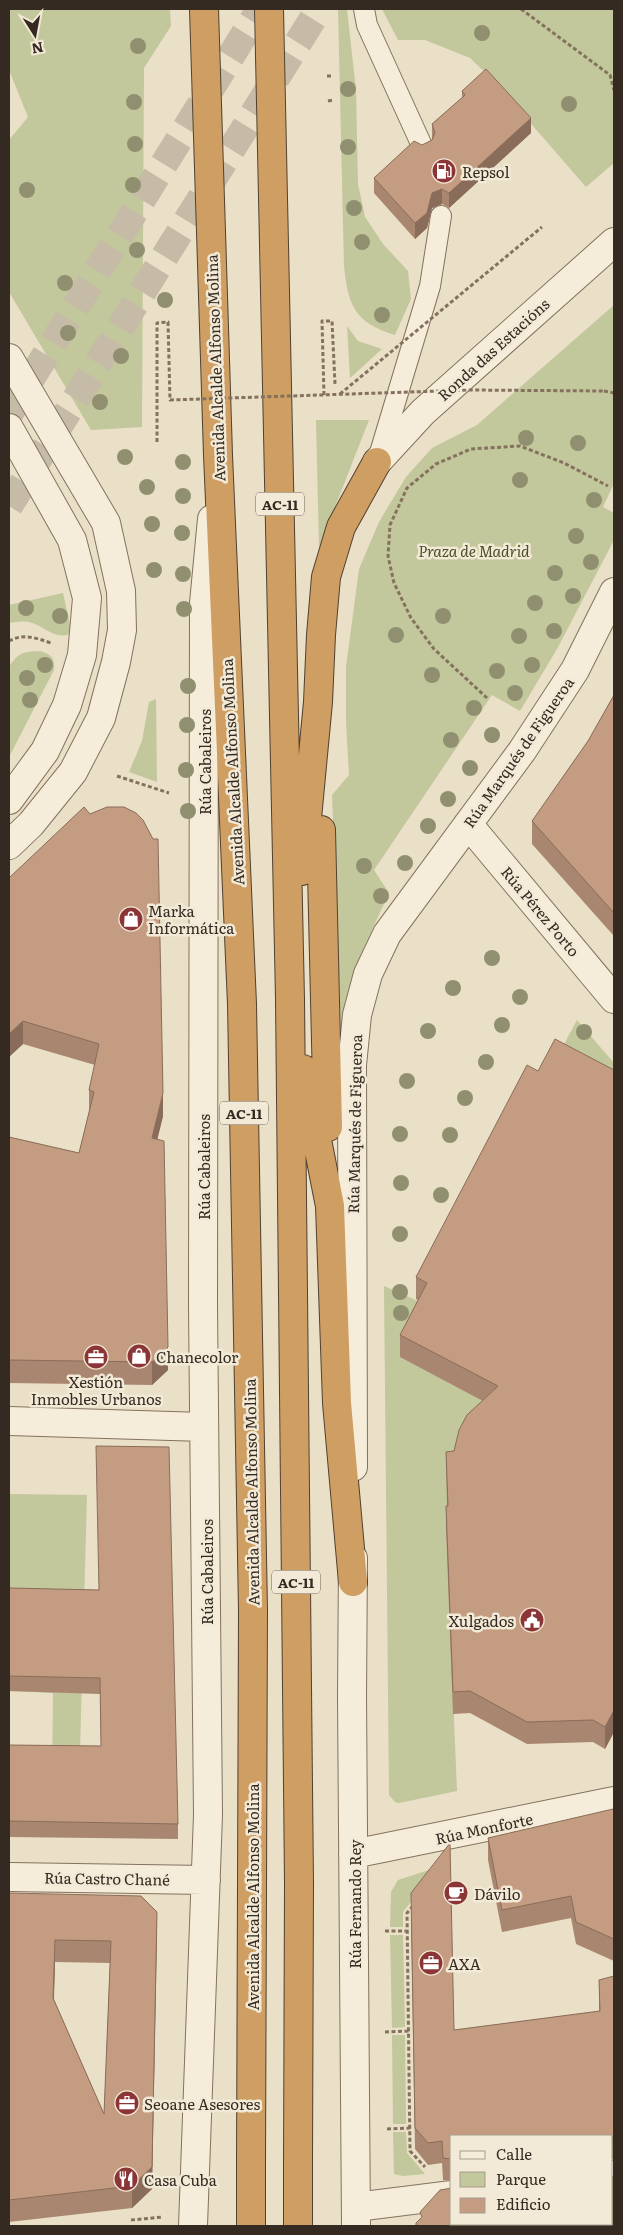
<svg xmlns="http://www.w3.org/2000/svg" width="623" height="2235" viewBox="0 0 623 2235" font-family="Literata,serif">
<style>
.green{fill:#c2c79c}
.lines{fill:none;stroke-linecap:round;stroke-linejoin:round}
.primary-tunnel{stroke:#c6bba6;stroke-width:28;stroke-dasharray:28 14;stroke-linecap:butt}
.lane-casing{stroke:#84725e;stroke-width:22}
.street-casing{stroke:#84725e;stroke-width:30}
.highway-casing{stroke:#524032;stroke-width:30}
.path{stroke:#84725e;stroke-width:3;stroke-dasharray:4 2.5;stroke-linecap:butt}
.lane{stroke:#f5edda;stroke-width:20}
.street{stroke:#f5edda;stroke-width:28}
.highway{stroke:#cf9e62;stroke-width:28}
.highway-bridge-casing{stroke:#524032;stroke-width:30;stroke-linecap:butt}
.path-bridge{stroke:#84725e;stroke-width:3;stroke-dasharray:4 2.5;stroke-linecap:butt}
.highway-bridge{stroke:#cf9e62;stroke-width:28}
.tree{fill:#909070}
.wall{fill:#a9866f;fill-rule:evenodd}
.shaded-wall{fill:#896d5a}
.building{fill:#c49c81;stroke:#896d5a;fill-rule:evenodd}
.labels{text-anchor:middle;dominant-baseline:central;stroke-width:5;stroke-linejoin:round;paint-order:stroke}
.shield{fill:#f2e9d6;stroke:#6e6357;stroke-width:1}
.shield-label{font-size:14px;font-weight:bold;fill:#352a21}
.poi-label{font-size:15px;fill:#352a21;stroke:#f2e9d6;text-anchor:start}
.street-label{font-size:15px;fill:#352a21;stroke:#f2e9d6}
.park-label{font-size:15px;font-style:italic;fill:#475029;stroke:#f2e9d6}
</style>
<rect width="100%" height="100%" fill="#eadfc7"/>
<path class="green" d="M9,9H170L171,26L144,68L142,427L91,430L9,292V140L28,117L9,70Z
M338,9H347L356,90L358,184L365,217L383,244L408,271L411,299L395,335C355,323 348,306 344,266Z
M382,9H614V163L586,187L493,80L470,58L425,40H398Z
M614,305V483L603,507L614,513V540L557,649L520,711L492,695L374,870L389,893L360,956L341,1027L332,795L349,775L346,722V667L359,569L379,522L406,477L432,448L477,425Z
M347,326L358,341L382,349L350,378Z
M316,420H369L319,548Z
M63,593L71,629V633C56,642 44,625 29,622C22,621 16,622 9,623V605Z
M40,651C52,655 55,658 54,670L9,757V667C19,652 23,652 40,651Z
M156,699L157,782L129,772L142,741L149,702Z
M577,1020L614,1063V1092L555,1061Z
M384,1286L427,1305L614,1419L447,1510L446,1529L457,1791L399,1803L395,1802L389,1795Z
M9,1494L87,1495L80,1751L52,1782L53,1693L9,1691Z
M438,1867L403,1912V1927H390L391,1892L398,1880Z
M390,1935H403L405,2027L392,2028Z
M392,2035H405L406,2124H393Z
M393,2132H406L407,2153L425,2174L403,2176L394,2174Z"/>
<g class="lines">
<path class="primary-tunnel" d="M9,414L260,9
M9,506L319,9"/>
<defs>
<path id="lane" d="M364,9L367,25L423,148
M379,456L430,286L441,216"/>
<path id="street" d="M9,358L106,523L121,591L122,630L116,662L101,718L73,772L31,824L9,845
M9,428L72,540L87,598L82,655L67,705L45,751L9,800
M377,462L423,412L614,242
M468,824L614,999
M9,1421L204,1427
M353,1467L352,1065L357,1015L368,974L387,934L522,751L575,670L614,592
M353,1558L352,1697L356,2226
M353,1854L614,1801
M9,1877L206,1880
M612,2175H614
M356,2207L452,2195
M193,2226L208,1815L203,1306L204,603L212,519"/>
<path id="highway" d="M204,9L218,455L242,1004L253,1611L251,2164
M269,9L290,999L299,1883L298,2165
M321,830L328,1127
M302,871L318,702L321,635L326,577L341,527L377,462
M303,1069L330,1206L337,1403L353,1582"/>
</defs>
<use href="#lane" class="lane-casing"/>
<use href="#street" class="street-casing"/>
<use href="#highway" class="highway-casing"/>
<path class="path" d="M521,9L610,75L614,90
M327,76H333
M328,101L333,100
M604,391L614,393
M324,395L322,321H332L335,384
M9,641C24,633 36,638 51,643
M487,698L434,649L411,618L394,583L388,556L390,525L407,488L436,464L471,449L520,446L564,463L608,486
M117,776L169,793
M413,1906L407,1913L410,2151L425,2167
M385,1931H407
M385,2032L409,2031
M387,2129L410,2128
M131,2220L163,2217"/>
<use href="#lane" class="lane"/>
<use href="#street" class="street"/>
<use href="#highway" class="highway"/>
<defs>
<path id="highway-bridge" d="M251,2226V2164
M298,2226V2165"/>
</defs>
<use href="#highway-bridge" class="highway-bridge-casing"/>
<path class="path-bridge" d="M340,394L542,227
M157,442V323L168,322L170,400L470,390L604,391"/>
<use href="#highway-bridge" class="highway-bridge"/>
</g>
<g class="tree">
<circle cx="482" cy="33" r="8"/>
<circle cx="138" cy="46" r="8"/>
<circle cx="348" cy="89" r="8"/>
<circle cx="134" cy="102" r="8"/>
<circle cx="569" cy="104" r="8"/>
<circle cx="135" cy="144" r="8"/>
<circle cx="348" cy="147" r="8"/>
<circle cx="133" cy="185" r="8"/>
<circle cx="27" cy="190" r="8"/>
<circle cx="354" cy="208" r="8"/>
<circle cx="362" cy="242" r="8"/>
<circle cx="137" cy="250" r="8"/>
<circle cx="65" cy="283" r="8"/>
<circle cx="165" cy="300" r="8"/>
<circle cx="382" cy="315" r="8"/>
<circle cx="68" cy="333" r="8"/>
<circle cx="121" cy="356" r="8"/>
<circle cx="100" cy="402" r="8"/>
<circle cx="526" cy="438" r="8"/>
<circle cx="578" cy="443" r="8"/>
<circle cx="125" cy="457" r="8"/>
<circle cx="183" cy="462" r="8"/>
<circle cx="520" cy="480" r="8"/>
<circle cx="147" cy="487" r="8"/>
<circle cx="183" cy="496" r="8"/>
<circle cx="594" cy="500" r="8"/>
<circle cx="152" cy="524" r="8"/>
<circle cx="182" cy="533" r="8"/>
<circle cx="576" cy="536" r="8"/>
<circle cx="591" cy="562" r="8"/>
<circle cx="154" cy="570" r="8"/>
<circle cx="555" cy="573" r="8"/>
<circle cx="183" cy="574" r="8"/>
<circle cx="573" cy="596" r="8"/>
<circle cx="535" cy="603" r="8"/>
<circle cx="26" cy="608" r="8"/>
<circle cx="184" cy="609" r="8"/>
<circle cx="60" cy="616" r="8"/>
<circle cx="443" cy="616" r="8"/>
<circle cx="554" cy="631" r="8"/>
<circle cx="396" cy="635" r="8"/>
<circle cx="519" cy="636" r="8"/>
<circle cx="45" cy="665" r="8"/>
<circle cx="532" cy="665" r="8"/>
<circle cx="497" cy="671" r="8"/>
<circle cx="432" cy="675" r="8"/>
<circle cx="27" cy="678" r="8"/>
<circle cx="188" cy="686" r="8"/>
<circle cx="515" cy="693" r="8"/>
<circle cx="30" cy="700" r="8"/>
<circle cx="474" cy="708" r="8"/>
<circle cx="187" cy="725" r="8"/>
<circle cx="492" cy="735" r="8"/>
<circle cx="451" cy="740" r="8"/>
<circle cx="470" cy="768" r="8"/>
<circle cx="186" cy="770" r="8"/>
<circle cx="448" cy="799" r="8"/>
<circle cx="188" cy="811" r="8"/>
<circle cx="428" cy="826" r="8"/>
<circle cx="405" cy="863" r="8"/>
<circle cx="364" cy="866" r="8"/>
<circle cx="381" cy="896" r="8"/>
<circle cx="492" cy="958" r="8"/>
<circle cx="453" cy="988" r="8"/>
<circle cx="520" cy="997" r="8"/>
<circle cx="502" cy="1025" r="8"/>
<circle cx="428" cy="1031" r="8"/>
<circle cx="584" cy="1032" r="8"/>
<circle cx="486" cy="1062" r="8"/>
<circle cx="407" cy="1081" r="8"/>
<circle cx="465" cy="1098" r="8"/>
<circle cx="400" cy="1134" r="8"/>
<circle cx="450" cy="1135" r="8"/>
<circle cx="401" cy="1183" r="8"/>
<circle cx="441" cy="1195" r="8"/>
<circle cx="400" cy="1234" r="8"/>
<circle cx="400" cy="1292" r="8"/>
<circle cx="401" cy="1313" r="8"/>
</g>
<path class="wall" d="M462,91L531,133L449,208L442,204L432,208L427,228L415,239L374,193V178L422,145L432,140V124L462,98Z
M614,695V936L532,844V821L588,741Z
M90,814L163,1116L157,1140L168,1370L152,1385L9,1383V1137L79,1153L89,1112V1090L95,1065L23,1044L9,1057V878Z
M614,1070V1732L605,1749L593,1742L527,1744L470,1713L453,1714L446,1528V1506H447L446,1452L454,1451L483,1401L400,1357V1335L418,1300L416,1299V1277L538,1071Z
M9,1588L99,1590L178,1824V1839L9,1837V1745L101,1746L100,1694L9,1691Z
M614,1810V1961L576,1944L571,1918L502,1932L488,1860V1838Z
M9,1893L157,1934L152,2189L132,2208L9,2222ZM55,1962L110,1963L104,2114L54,2000Z
M411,1915L454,2030L599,2011V1980L614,1976V2160L612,2159V2136H452V2181L443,2180L442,2163L428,2165L415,2149Z"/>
<path class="shaded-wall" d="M531,118V133L449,208V193Z
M442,189V204L432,208L427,228L415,239V223L432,193Z
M23,1021V1044L9,1057V1034Z
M163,1093V1116L152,1161V1138Z
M168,1347V1370L152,1385V1362Z
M614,1710V1732L605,1749V1727Z
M157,1912L152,2189L132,2208V2186Z
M55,1940V1962L53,2019V1998Z"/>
<path class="building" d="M486,69L531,118L449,193L442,189L432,193L427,213L415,223L374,178L414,141L422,145L432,140L435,133L432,124L465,95L462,91Z
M614,695V913L532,821L588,741Z
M84,807L90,814L107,807H124L136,813L143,820L153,839H158L163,1093L152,1138L164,1141L168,1347L152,1362L9,1360V1137L79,1153L94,1092L89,1090L99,1044L23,1021L9,1034V878Z
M555,1039L614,1070V1710L605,1727L593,1720L527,1722L470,1691L453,1692L446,1506H448L446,1452L454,1451L459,1430L467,1415L498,1386L400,1335L427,1283L416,1277L527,1065L538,1071Z
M96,1446L169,1447L178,1824L9,1821V1745L101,1746L100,1678L9,1676V1588L99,1590Z
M613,1809L614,1810V1939L576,1922L571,1896L502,1910L488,1838Z
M450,1843L454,2030L600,2011L599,1980L614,1976V2138H612V2136H452V2159L443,2158L442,2141L428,2143L415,2128L411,1893Z
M9,1893L141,1896L157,1912L152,2167L132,2186L9,2200ZM55,1940L111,1941L104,2114L53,1998Z
M612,2177H614V2226H416V2223L422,2217L420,2212L440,2190L452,2188V2224H612Z"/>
<defs>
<symbol id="fuel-disc" viewBox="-11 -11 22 22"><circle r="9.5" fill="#8c3537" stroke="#f2e9d6"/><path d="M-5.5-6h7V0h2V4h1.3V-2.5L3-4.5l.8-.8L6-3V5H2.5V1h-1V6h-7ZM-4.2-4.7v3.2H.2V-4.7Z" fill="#fff"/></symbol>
<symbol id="shop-disc" viewBox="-11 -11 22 22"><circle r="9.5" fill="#8c3537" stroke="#f2e9d6"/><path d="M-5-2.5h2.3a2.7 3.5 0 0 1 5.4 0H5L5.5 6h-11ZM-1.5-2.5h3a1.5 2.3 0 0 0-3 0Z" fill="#fff"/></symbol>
<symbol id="office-disc" viewBox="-11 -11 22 22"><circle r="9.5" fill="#8c3537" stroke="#f2e9d6"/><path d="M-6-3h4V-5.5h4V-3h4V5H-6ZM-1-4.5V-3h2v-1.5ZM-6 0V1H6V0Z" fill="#fff"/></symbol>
<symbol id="civic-disc" viewBox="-11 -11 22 22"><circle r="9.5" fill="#8c3537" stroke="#f2e9d6"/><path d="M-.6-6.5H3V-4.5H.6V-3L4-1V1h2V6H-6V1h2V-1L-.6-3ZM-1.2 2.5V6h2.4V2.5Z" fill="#fff"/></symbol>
<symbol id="cafe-disc" viewBox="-11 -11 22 22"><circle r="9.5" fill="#8c3537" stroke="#f2e9d6"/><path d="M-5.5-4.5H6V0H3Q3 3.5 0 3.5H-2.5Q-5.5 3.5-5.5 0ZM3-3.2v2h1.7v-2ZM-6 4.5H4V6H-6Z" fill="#fff"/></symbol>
<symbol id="restaurant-disc" viewBox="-11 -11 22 22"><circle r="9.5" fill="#8c3537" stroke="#f2e9d6"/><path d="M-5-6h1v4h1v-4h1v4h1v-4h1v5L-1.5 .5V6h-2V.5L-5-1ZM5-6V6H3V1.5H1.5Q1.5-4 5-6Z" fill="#fff"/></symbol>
</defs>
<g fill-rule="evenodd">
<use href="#fuel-disc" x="430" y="157" width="28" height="28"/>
<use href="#shop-disc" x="117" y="905" width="28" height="28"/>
<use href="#shop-disc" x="125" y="1342" width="28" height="28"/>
<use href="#office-disc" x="82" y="1343" width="28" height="28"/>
<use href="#civic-disc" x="518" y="1606" width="28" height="28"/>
<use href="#cafe-disc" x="442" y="1879" width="28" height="28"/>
<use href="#office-disc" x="417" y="1949" width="28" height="28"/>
<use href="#office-disc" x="113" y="2089" width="28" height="28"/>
<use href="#restaurant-disc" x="112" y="2165" width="28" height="28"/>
</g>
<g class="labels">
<g class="shield">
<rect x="256" y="492.5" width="48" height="23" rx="4"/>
<rect x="220" y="1101.5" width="48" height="23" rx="4"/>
<rect x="272" y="1570.5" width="48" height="23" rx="4"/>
</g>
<g class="shield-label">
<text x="280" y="504">AC-11</text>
<text x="244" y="1113">AC-11</text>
<text x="296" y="1582">AC-11</text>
</g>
<g class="poi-label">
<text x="462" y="171">Repsol</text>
<text x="148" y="910">Marka<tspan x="148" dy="17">Informática</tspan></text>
<text x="156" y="1356">Chanecolor</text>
<text x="96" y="1381" text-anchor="middle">Xestión<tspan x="96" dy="17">Inmobles Urbanos</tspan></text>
<text x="514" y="1620" text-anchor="end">Xulgados</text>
<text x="474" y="1893">Dávilo</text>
<text x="448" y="1963">AXA</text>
<text x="144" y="2103">Seoane Asesores</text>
<text x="144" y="2179">Casa Cuba</text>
</g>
<g class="street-label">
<text transform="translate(493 349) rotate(-42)">Ronda das Estacións</text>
<text transform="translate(215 368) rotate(-92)">Avenida Alcalde Alfonso Molina</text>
<text transform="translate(518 752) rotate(-55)">Rúa Marqués de Figueroa</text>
<text transform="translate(204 762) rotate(-90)">Rúa Cabaleiros</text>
<text transform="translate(232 772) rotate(-93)">Avenida Alcalde Alfonso Molina</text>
<text transform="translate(541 911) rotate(50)">Rúa Pérez Porto</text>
<text transform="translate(354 1124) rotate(-89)">Rúa Marqués de Figueroa</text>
<text transform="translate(203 1167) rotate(-90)">Rúa Cabaleiros</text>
<text transform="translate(251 1492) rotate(-91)">Avenida Alcalde Alfonso Molina</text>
<text transform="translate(206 1572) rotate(-90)">Rúa Cabaleiros</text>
<text transform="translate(484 1828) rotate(-12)">Rúa Monforte</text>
<text transform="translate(107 1878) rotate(1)">Rúa Castro Chané</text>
<text transform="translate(252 1897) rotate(-90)">Avenida Alcalde Alfonso Molina</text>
<text transform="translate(354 1904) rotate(-90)">Rúa Fernando Rey</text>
</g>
<g class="park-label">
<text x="474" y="550">Praza de Madrid</text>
</g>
</g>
<rect width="623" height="2235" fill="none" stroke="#352a21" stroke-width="20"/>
<rect x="450" y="2135" width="162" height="90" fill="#f2e9d6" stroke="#a69d8e"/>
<rect x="460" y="2151" width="25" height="8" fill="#f5edda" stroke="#a69d8e"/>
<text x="496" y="2160" font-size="15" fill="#352a21">Calle</text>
<rect x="460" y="2172" width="25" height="15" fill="#c2c79c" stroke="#a69d8e"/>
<text x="496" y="2185" font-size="15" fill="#352a21">Parque</text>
<rect x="460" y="2198" width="25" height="15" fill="#c49c81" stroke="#a69d8e"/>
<text x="496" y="2210" font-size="15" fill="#352a21">Edificio</text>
<g transform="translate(35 35) rotate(169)" stroke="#f2e9d6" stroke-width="4" paint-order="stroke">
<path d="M0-4L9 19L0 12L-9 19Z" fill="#352a21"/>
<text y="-8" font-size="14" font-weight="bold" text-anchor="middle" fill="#352a21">N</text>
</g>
</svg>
